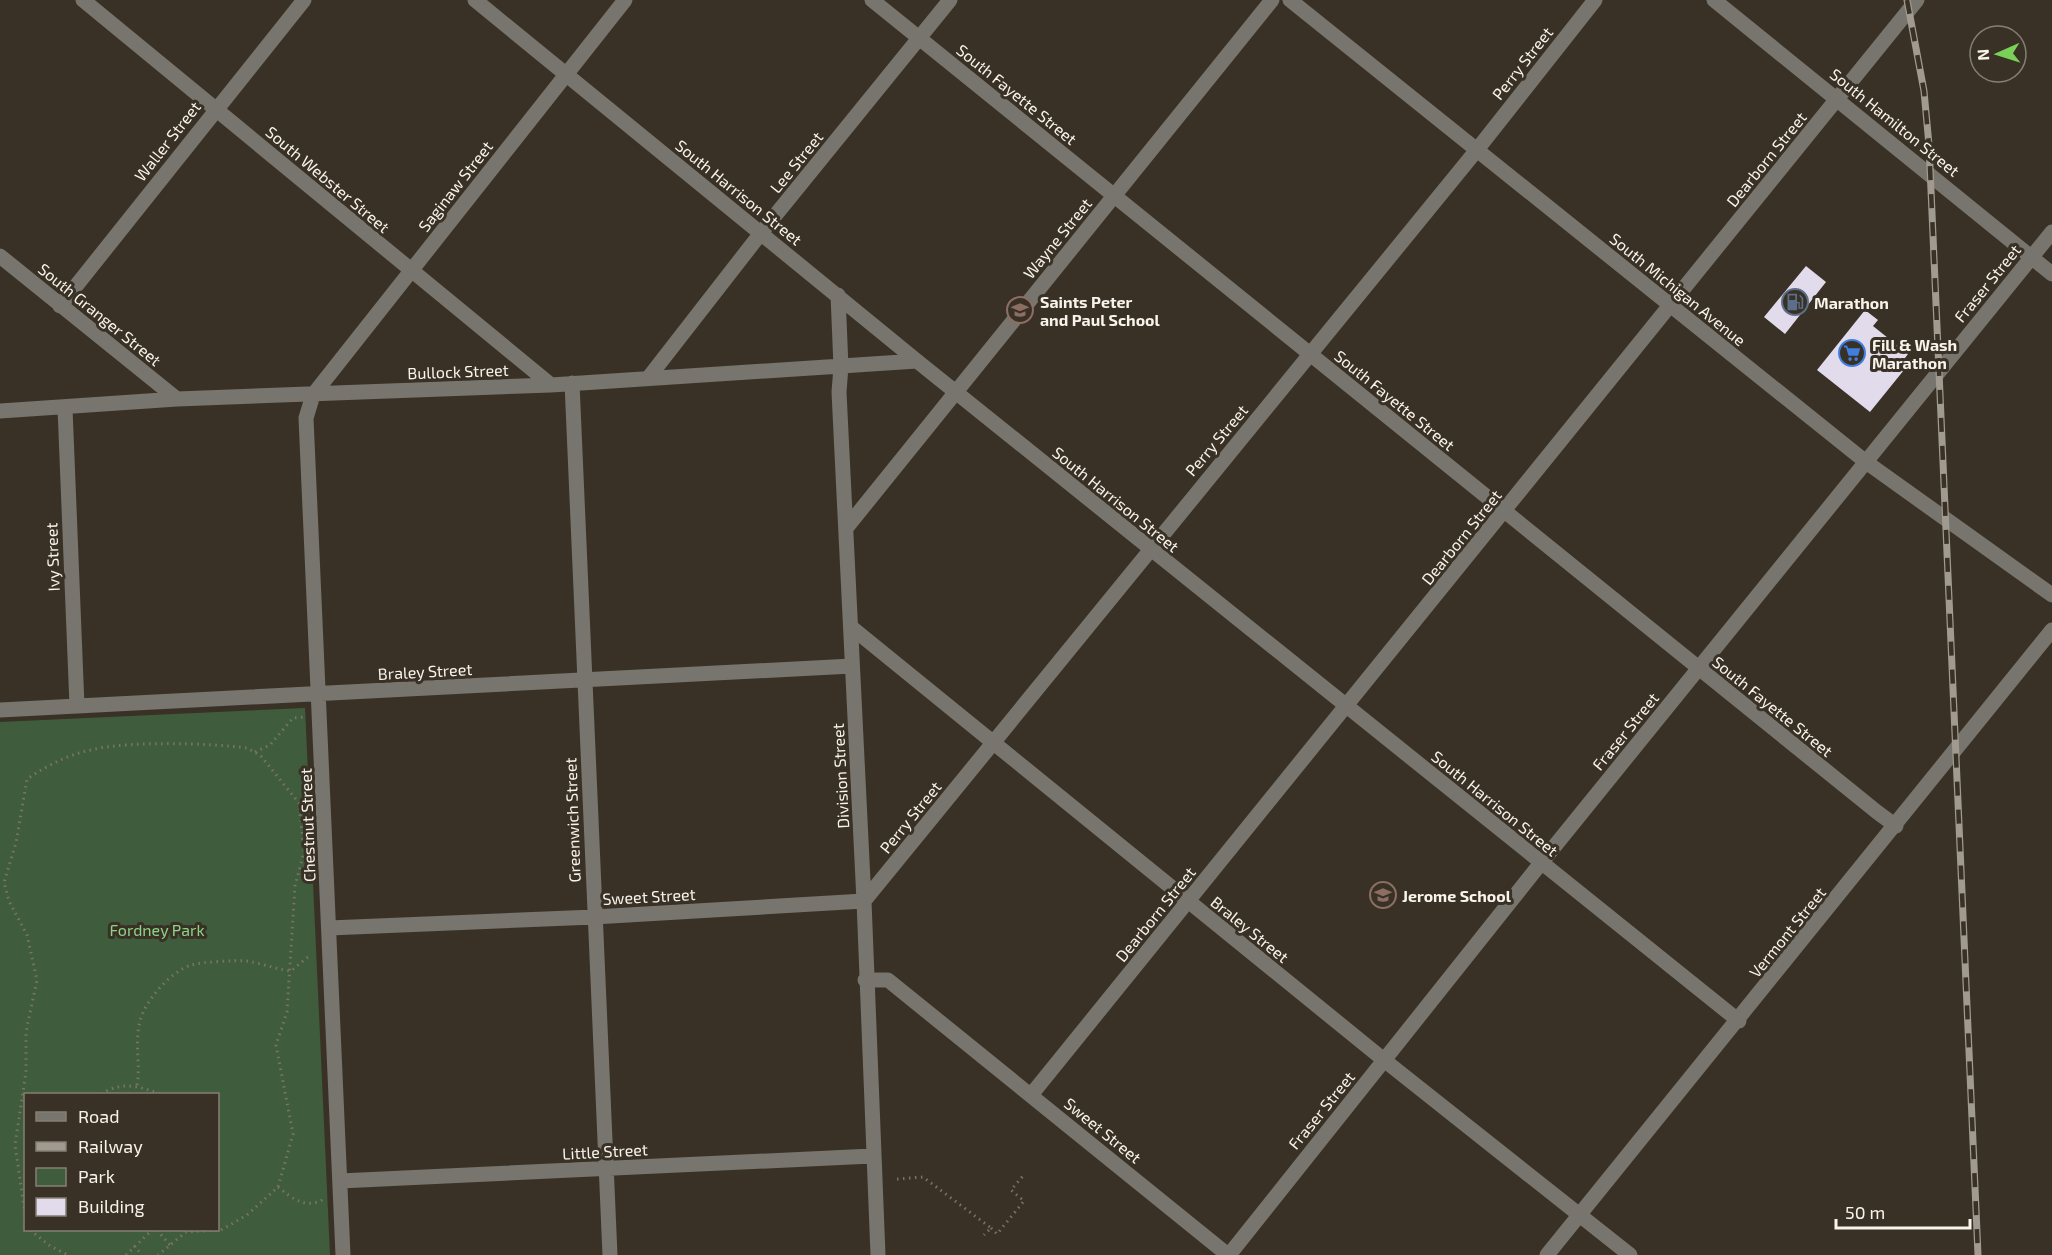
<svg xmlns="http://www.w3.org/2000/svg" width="2052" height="1255" viewBox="0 0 2052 1255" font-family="'Exo 2',sans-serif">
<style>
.green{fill:#3f5d3d;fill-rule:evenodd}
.building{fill:#e1dbec}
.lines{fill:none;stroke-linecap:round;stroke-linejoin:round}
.path{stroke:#7a7369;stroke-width:3;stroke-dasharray:1.5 4.5;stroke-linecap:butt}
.minor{stroke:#77756e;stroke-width:15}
.rail-casing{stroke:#a09a90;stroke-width:7}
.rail{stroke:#393125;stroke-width:4.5;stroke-dasharray:14;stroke-linecap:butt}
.labels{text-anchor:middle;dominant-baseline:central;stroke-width:6;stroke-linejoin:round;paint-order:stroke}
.street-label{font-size:16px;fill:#f8f3eb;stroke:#393125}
.poi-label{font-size:16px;font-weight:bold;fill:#f8f3eb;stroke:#393125;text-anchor:start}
.park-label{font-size:16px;fill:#8dd487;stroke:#393125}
</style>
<rect width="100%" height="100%" fill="#393125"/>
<path class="green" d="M305,708L330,1255H0V722ZM26,1094H218V1230H26Z"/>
<path class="building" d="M1806,266L1826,282L1785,334L1764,317Z
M1865,310L1878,320L1873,326L1908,354L1899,366L1904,370L1870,412L1817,370Z"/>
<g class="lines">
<path class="path" d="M255,752L270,745L293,718L305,717
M137,1085C141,1064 134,1045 140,1021C145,1001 170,972 191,965C202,962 235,960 246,961C261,963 275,969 291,971L309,956
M101,1094C122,1081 139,1086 160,1094
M897,1179L923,1177L991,1228L984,1235
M278,1187C292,1198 306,1210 324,1199
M26,1220L15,1145L26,1072V1032L37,980L27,935L9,901L4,882L16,843L27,779C48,765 69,754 95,749C132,741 209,743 247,748L260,755L299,803L304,852L295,886L287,1012L276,1045L293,1134L278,1187L247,1215L221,1230L186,1232L158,1255
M991,1228L997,1234L1024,1201L1011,1190L1023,1176
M30,1230L50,1246L68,1255
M157,1230L170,1245
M134,1246L142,1255
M126,1255L152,1230"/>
<path class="minor" d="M83,0L551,385
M475,0L917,361L1739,1021
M872,0L1877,812L1896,826
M1290,0L1866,462L2052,595
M1714,0L2052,274
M0,256L177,399
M838,295L841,367L839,392L864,901L878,1255
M60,306L304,0
M649,377L761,233L950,0
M572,383L610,1255
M65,408L77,706
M0,411L177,399L551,385L917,361
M847,527L1272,0
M851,627L1384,1060L1630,1255
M0,710L852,666
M329,928L594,917L864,901L1476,151L1595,0
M865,980H888L1228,1255
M1031,1095L1917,0
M340,1181L872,1156
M343,1255L306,418L313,395L625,0
M1229,1255L1541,863L2052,232
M1547,1255L2052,630"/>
<defs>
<path id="rail" d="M1907,0L1924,91L1929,145L1978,1255"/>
</defs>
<use href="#rail" class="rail-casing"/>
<use href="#rail" class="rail"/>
</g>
<defs>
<symbol id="fuel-ring" viewBox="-11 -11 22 22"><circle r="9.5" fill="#393125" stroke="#5c6f8a" stroke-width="1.5"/><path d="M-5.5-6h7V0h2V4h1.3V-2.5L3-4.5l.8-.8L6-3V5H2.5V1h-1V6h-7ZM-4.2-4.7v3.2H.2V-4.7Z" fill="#5c6f8a"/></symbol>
<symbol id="school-ring" viewBox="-11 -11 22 22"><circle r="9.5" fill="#393125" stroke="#8d6e63" stroke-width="1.5"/><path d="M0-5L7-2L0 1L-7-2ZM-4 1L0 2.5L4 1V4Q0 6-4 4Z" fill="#8d6e63"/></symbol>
<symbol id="supermarket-ring" viewBox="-11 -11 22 22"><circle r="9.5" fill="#393125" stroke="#3f7fe0" stroke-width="1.5"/><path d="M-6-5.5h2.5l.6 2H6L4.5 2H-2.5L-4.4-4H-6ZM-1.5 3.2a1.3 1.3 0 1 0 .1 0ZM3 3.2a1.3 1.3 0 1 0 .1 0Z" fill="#3f7fe0"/></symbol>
</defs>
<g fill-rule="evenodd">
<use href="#fuel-ring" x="1780" y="287" width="30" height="30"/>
<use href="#school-ring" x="1005" y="295" width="30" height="30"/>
<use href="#supermarket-ring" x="1837" y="338" width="30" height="30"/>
<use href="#school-ring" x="1368" y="880" width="30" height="30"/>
</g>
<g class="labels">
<g class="street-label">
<text transform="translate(1522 63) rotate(-52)">Perry Street</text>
<text transform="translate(1017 94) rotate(39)">South Fayette Street</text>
<text transform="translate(1895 122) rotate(39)">South Hamilton Street</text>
<text transform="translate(167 141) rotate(-52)">Waller Street</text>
<text transform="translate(1766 159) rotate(-51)">Dearborn Street</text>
<text transform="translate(796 162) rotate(-51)">Lee Street</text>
<text transform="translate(328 179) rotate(40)">South Webster Street</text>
<text transform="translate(455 186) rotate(-52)">Saginaw Street</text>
<text transform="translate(739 192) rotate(39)">South Harrison Street</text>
<text transform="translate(1057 238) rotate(-51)">Wayne Street</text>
<text transform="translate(1987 283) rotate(-51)">Fraser Street</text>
<text transform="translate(1678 289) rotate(39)">South Michigan Avenue</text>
<text transform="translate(100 314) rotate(39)">South Granger Street</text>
<text transform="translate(458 371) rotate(-2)">Bullock Street</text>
<text transform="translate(1395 400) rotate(39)">South Fayette Street</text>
<text transform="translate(1216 440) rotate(-50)">Perry Street</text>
<text transform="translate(1116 499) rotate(39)">South Harrison Street</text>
<text transform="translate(1461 537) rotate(-51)">Dearborn Street</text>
<text transform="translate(52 557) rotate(-92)">Ivy Street</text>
<text transform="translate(425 671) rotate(-3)">Braley Street</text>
<text transform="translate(1773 706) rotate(39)">South Fayette Street</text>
<text transform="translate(1625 731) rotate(-51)">Fraser Street</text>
<text transform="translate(840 776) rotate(-93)">Division Street</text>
<text transform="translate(1495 803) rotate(39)">South Harrison Street</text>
<text transform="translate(910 817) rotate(-51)">Perry Street</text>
<text transform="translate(572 820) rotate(-92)">Greenwich Street</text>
<text transform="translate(307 825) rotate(-92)">Chestnut Street</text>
<text transform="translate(649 896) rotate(-3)">Sweet Street</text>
<text transform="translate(1155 914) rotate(-51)">Dearborn Street</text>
<text transform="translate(1250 929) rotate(39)">Braley Street</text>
<text transform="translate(1787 932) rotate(-51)">Vermont Street</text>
<text transform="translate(1321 1110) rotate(-51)">Fraser Street</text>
<text transform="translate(1103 1130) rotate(39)">Sweet Street</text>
<text transform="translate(605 1151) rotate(-3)">Little Street</text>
</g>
<g class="poi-label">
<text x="1040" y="301">Saints Peter<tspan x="1040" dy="18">and Paul School</tspan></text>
<text x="1814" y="302">Marathon</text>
<text x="1872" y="344">Fill &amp; Wash<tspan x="1872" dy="18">Marathon</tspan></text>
<text x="1402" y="895">Jerome School</text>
</g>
<g class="park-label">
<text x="157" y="929">Fordney Park</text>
</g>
</g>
<rect x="24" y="1093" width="195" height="138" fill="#393125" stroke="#857f74" stroke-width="1.5"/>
<rect x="36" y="1112" width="30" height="9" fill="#77756e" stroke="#857f74" stroke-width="1.5"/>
<text x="78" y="1123" font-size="18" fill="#f8f3eb">Road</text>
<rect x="36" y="1142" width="30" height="9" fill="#a09a90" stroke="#857f74" stroke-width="1.5"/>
<text x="78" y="1153" font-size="18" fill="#f8f3eb">Railway</text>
<rect x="36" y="1168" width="30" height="18" fill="#3f5d3d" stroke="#857f74" stroke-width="1.5"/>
<text x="78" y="1183" font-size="18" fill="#f8f3eb">Park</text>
<rect x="36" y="1198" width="30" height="18" fill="#e1dbec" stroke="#857f74" stroke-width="1.5"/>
<text x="78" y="1213" font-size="18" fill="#f8f3eb">Building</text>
<g transform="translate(1998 54) rotate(267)"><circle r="28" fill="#393125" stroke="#857f74" stroke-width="1.5"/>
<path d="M0-4.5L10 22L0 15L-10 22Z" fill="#79d157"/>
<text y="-9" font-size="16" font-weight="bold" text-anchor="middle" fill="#f8f3eb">N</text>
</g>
<path d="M1836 1219v9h134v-9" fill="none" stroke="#f8f3eb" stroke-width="3"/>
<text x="1845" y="1219" font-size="18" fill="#f8f3eb" stroke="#393125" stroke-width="4.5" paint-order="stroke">50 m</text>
</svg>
